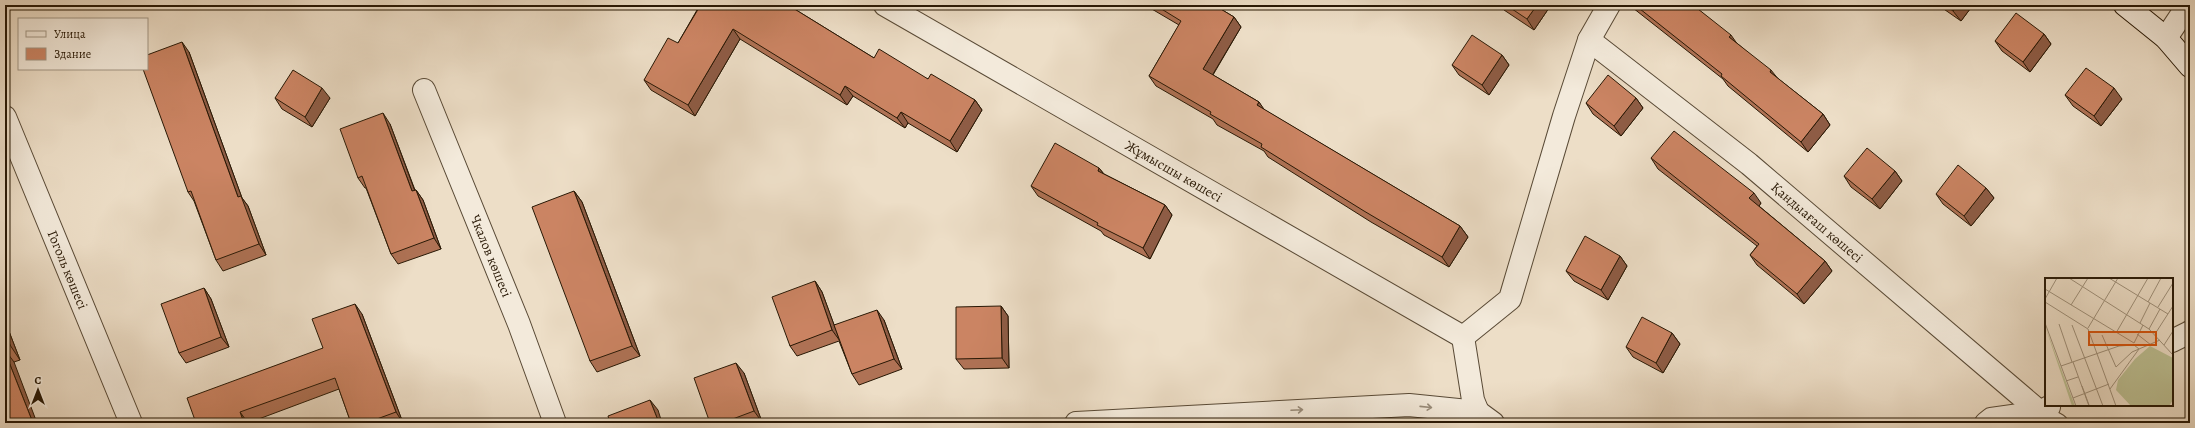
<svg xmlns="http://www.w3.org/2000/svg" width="2195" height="428" viewBox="0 0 2195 428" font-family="Alegreya,serif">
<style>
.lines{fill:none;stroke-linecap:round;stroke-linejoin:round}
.service-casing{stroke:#594a36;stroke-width:19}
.minor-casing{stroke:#594a36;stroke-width:24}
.secondary-casing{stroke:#281805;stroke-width:24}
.service{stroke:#f3eadb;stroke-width:17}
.minor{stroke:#f3eadb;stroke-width:22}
.secondary{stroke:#f3eadb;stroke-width:22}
.wall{fill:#af7255;stroke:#281805}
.shaded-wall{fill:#8e5c45;stroke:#281805}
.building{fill:#cb8463;stroke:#281805}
.oneway{stroke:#988c7b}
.labels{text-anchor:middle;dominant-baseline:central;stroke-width:3;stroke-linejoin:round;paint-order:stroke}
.street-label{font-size:14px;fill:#281805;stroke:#f3eadb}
.inset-road{fill:none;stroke:#9e8f79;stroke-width:1}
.view{fill:#d5520b;fill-opacity:0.15;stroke:#d5520b;stroke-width:2}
.inset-edge{fill:none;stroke:#281805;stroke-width:2}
</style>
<rect width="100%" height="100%" fill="#eddec7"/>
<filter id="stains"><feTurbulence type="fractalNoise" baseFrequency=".005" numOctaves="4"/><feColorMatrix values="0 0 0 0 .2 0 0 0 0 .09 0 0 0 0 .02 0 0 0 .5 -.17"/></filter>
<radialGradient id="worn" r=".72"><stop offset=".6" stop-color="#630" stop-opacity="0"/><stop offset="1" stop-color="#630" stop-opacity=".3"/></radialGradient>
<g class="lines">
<defs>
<path id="service" d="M2040,412L2059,423"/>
<g id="minor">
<path id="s1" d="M885,5L1463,337"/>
<path d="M2166,38L2188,5"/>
<path id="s2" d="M1589,40L1749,164L2040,412"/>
<path id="s3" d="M424,90L519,324L555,423"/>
<path id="s4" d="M5,117L131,423"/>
<path d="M1463,337L1510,299L1564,116L1589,40L1609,5"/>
<path d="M1463,337L1473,400L1478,412"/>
<path d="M2172,341L2190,332"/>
<path d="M1076,423L1409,405L1478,412L1493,423"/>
<path d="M1986,423L1991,419L2040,412L2049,407"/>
</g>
<path id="secondary" d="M2125,5L2166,38L2190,66"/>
</defs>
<use href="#service" class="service-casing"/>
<use href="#minor" class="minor-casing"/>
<use href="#secondary" class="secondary-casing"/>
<use href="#service" class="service"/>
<use href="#minor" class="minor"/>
<use href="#secondary" class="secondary"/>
</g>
<path class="wall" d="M690,5H788L874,58L928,79L975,100L982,110L957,152L908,123L905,128L853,96L847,105L740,39L695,116L651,90L644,80L678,43L697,10Z
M1145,5H1214L1234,17L1241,27L1213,75L1259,102L1263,109L1460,226L1468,237L1449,267L1371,222L1268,157L1264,151L1217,125L1213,119L1156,86L1149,76L1179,25Z
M1501,5H1551L1534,30L1504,10Z
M1631,5H1693L1776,77L1823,114L1830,125L1808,152L1728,86L1723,79L1633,8Z
M1938,5H1973L1961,21Z
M2044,34L2051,44L2030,72L2002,51L1995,41Z
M189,52L242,198L248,206L266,255L223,271L216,260L194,201L188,192Z
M1502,55L1509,65L1489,95L1459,75L1452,65Z
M2065,95L2122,99L2101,126L2073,106Z
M275,98H330L312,127L282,109Z
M1636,98L1643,108L1621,136L1593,114L1586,103Z
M390,124L415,190H416L423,200L441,249L398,264L391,254L366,188H365L358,178Z
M1651,158L1761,203L1759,206L1825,261L1832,271L1804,304L1757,265L1750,255L1757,246L1658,169Z
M1099,168L1104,174L1165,205L1172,215L1150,259L1104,235L1101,231L1038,196L1031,186Z
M1895,171L1902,181L1880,209L1851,187L1844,176Z
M1986,188L1994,198L1971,226L1943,204L1936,194Z
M574,191L582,202L640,356L597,372L590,361Z
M1620,256L1627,266L1608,300L1574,281L1566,271Z
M815,281L822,292L834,325L884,320L902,369L859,385L852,374L839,341L797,356L790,346Z
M204,288L211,299L229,347L186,363L179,353Z
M1001,306L1008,316L1009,368L964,369L956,359Z
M362,314L403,423H351L339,389L248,423H196L323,348Z
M5,321L20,360L14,362L5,423Z
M1672,333L1680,344L1663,373L1633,357L1626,347Z
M744,373L762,422L758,423H710Z"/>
<path class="shaded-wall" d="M1537,5H1551L1534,30L1527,19Z
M1958,5H1973L1961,21L1953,11Z
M1234,17L1241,27L1210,79L1203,69Z
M733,29L740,39L695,116L688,105Z
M2044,34L2051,44L2030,72L2023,62Z
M1731,35L1738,45L1729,37Z
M182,42L189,52L242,198L248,206L266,255L259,244L238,197Z
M1502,55L1509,65L1489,95L1482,85Z
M1771,70L1779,80L1770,72Z
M845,86L853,96L847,105L840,95Z
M322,88L330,98L312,127L305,117Z
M2114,88L2122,99L2101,126L2094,116Z
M1636,98L1643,108L1621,136L1614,126Z
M975,100L982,110L957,152L950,141Z
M1259,102L1266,112L1257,105Z
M901,112L908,123L905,128L897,118Z
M383,113L390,124L419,202L412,191Z
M1823,114L1830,125L1808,152L1801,142Z
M1099,168L1107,178L1098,171Z
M1895,171L1902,181L1880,209L1872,199Z
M1986,188L1994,198L1971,226L1964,216Z
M416,190L423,200L441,249L434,238Z
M574,191L582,202L640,356L632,346Z
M1754,193L1761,203L1757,209L1749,198Z
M1165,205L1172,215L1150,259L1143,248Z
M1460,226L1468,237L1449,267L1442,257Z
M1620,256L1627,266L1608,300L1601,290Z
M1825,261L1832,271L1804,304L1797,294Z
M815,281L822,292L840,341L832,330Z
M204,288L211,299L229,347L221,337Z
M355,304L362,314L403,423L396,412Z
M1001,306L1008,316L1009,368L1002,358Z
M877,310L884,320L902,369L894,359Z
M5,321L20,360L10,345L5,334Z
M1672,333L1680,344L1663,373L1656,363Z
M5,350L14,362L37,423H33L5,352Z
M736,363L744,373L762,422L754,411Z
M650,400L658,410L662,423H659Z
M240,412L248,423H244Z"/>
<path class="building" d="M699,5H788L874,58L879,49L928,79L931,74L975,100L950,141L901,112L897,118L845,86L840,95L733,29L688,105L644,80L668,38L678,43L700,6Z
M1155,5H1214L1234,17L1203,69L1259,102L1257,105L1460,226L1442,257L1364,211L1261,147L1262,144L1210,114L1211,112L1149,76L1181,21Z
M1506,5H1537L1527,19Z
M1635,5H1693L1731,35L1729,37L1771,70L1770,72L1823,114L1801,142L1721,76L1722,74Z
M1945,5H1958L1953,11Z
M2016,13L2044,34L2023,62L1995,41Z
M1472,35L1502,55L1482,85L1452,65Z
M182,42L238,197L241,196L259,244L216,260L191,191L188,192L143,69H147V55Z
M2086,68L2114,88L2094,116L2065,95Z
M293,70L322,88L305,117L275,98Z
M1608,75L1636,98L1614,126L1586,103Z
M383,113L412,191L416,190L434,238L391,254L362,176L358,178L340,129Z
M1674,131L1754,193L1749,198L1825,261L1797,294L1750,255L1759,244L1651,158Z
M1055,143L1099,168L1098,171L1165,205L1143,248L1097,225L1098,223L1031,186Z
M1867,148L1895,171L1872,199L1844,176Z
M1958,165L1986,188L1964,216L1936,194Z
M574,191L632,346L590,361L532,207Z
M1585,236L1620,256L1601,290L1566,271Z
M815,281L832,330L790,346L772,297Z
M204,288L221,337L179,353L161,304Z
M355,304L396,412L366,423H351L335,378L240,412L244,423H196L187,398L323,348L312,319Z
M1001,306L1002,358L956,359V307Z
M877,310L894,359L852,374L834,325Z
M1642,317L1672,333L1656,363L1626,347Z
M5,334L10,345L5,347Z
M5,352L33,423H5Z
M736,363L754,411L722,423H710L694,378Z
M650,400L659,423H610L608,416Z"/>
<defs><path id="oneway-shaft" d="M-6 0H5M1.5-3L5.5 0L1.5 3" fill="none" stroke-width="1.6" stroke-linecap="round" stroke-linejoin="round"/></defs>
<g class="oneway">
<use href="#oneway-shaft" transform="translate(1426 407) rotate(6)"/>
<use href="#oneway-shaft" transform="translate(1297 410) rotate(-3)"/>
</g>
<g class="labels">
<g class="street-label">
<text stroke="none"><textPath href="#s1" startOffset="333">Жұмысшы көшесі</textPath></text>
<text stroke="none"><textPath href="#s2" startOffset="292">Қандыағаш көшесі</textPath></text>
<text stroke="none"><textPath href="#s3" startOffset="179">Чкалов көшесі</textPath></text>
<text stroke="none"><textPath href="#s4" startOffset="165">Гоголь көшесі</textPath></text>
</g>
</g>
<g transform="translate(2045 278)">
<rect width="128" height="128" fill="#eddec7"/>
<path d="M0,48L30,128H27ZM105,68L128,80V122L124,128H86L71,112L73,102L90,81Z" fill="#bcc093"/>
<path class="inset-road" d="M24,0L104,51L128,77M64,0L123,36M0,11L89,65M0,21L12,0M0,24L43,51L71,128M103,24L116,0M26,27L43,0M113,29L128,5M0,45L31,128M95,45L105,25M14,46L27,84M27,47L58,128M43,50L73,0M104,51L115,31M71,55L103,0M92,56L106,67M110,56L128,28M57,57L71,89L87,74L115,62M89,65L98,47M119,67L128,53M28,84L44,128M16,88L74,68L89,67L94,71M21,103L33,99M37,108L44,127M65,111L94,71M28,120L64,106"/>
<path class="view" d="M44,54H111V67H44Z"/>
<rect width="128" height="128" class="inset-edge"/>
</g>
<rect width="2195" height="428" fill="none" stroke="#eddec7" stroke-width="20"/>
<rect x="6" y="6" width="2183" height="416" fill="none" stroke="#281805" stroke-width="2"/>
<rect x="10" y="10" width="2175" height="408" fill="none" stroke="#281805"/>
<rect x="18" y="18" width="130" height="52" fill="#f3eadb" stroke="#a29685"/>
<rect x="26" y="31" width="20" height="6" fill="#f3eadb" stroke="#a29685"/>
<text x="54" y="38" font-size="12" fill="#281805">Улица</text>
<rect x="26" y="48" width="20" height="12" fill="#cb8463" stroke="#a29685"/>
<text x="54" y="58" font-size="12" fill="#281805">Здание</text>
<g transform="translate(38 390)" stroke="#f3eadb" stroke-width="3" paint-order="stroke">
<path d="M0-3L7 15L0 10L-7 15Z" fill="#281805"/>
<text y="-6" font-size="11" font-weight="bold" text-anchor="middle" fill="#281805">С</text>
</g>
<rect width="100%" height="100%" filter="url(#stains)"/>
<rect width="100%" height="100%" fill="url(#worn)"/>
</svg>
